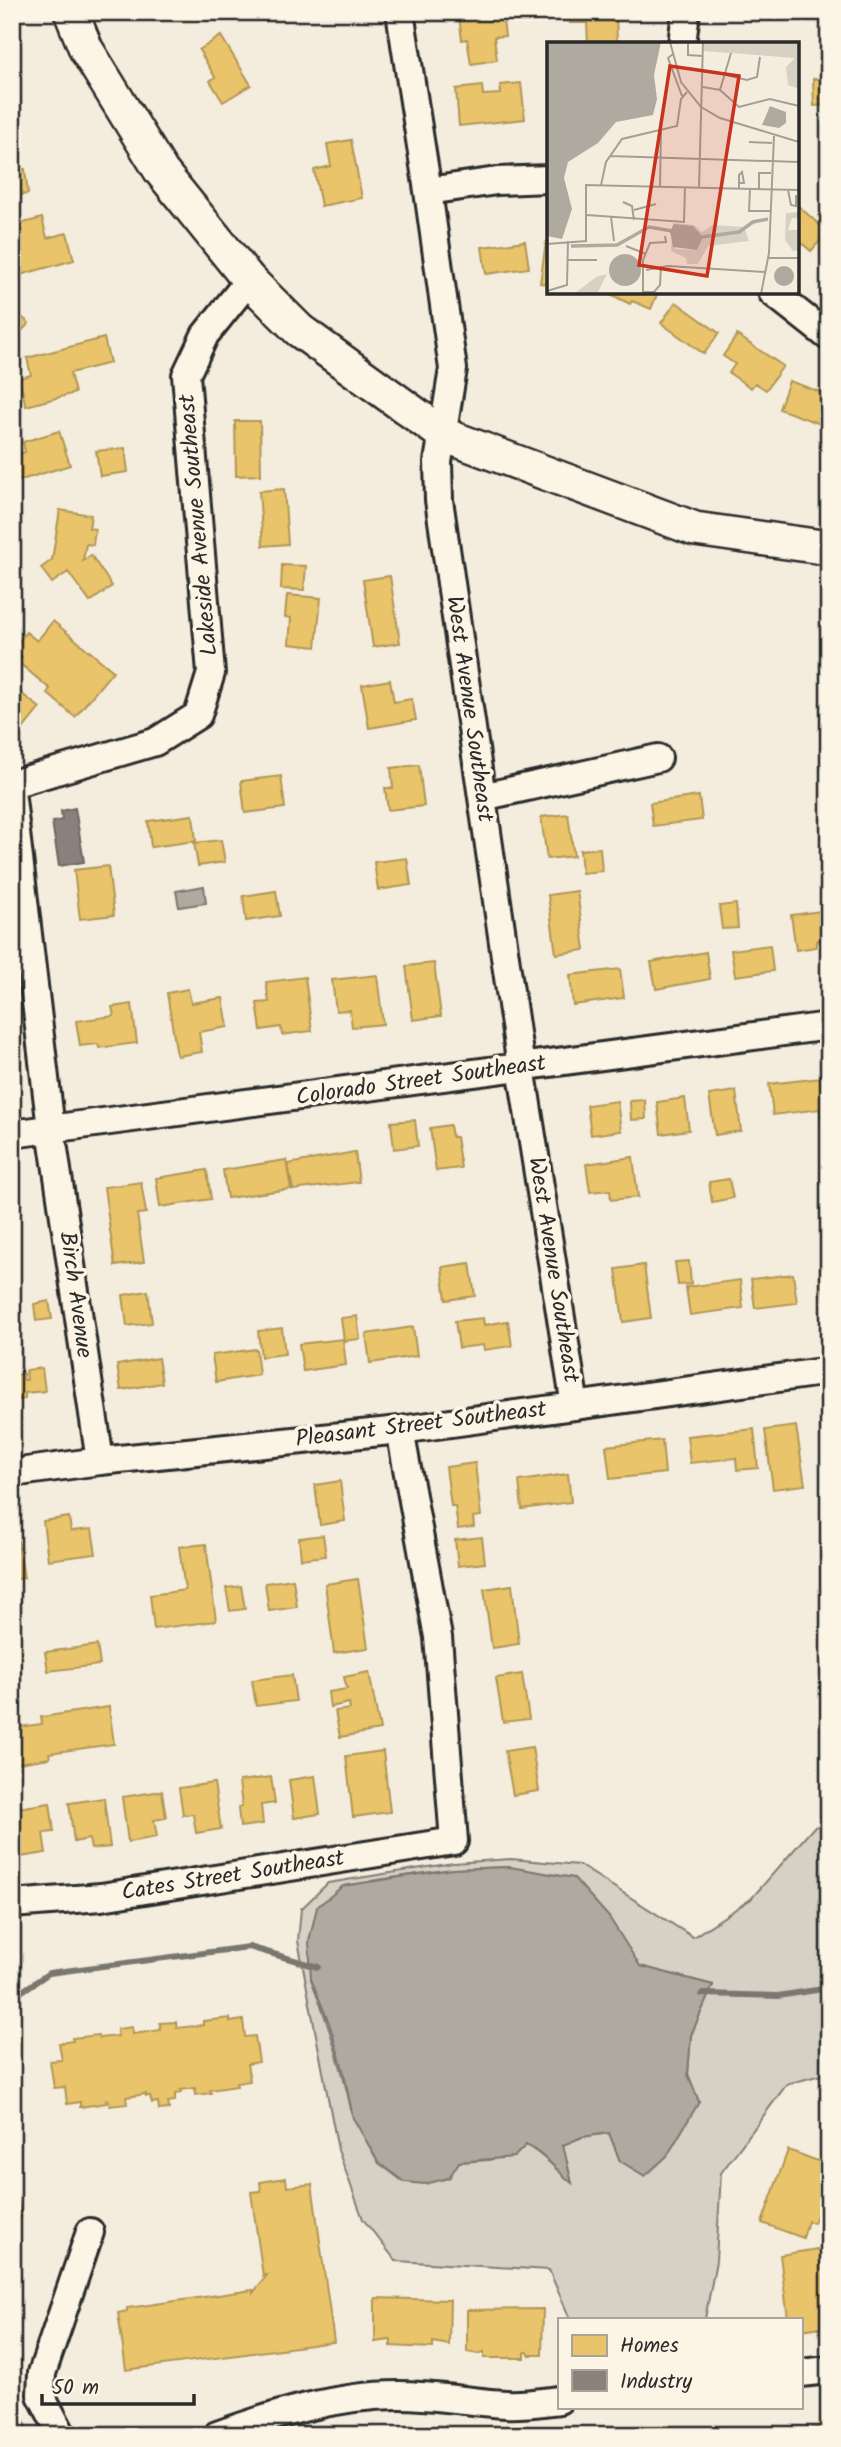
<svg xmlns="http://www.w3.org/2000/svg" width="841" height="2447" viewBox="0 0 841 2447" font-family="Kalam,sans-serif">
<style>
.green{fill:#d6d1c4;stroke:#807e78;stroke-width:2;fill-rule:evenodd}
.water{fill:#afaaa0;stroke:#7a7771;stroke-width:2}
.homes{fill:#e9c46a;stroke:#b09657;stroke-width:2}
.industry{fill:#8a817c;stroke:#6e6764;stroke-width:2}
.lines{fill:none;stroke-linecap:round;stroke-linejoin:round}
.stream{stroke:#7a7771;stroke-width:6}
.minor-casing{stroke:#2b2b2b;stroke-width:32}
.major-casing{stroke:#2b2b2b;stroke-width:38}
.minor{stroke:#fcf5e5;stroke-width:26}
.major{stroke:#fcf5e5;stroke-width:33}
.labels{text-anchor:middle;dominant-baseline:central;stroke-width:7;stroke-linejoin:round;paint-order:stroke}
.street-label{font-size:23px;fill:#2b2b2b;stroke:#fcf5e5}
.inset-river{fill:none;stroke:#afaaa0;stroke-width:3.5}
.inset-road{fill:none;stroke:#a49f96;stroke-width:2}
.view{fill:#c8321e;fill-opacity:0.15;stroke:#c8321e;stroke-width:3.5}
.inset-edge{fill:none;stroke:#2b2b2b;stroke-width:3.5}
</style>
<rect width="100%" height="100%" fill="#f4edde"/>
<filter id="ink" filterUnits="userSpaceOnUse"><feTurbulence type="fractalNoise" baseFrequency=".0143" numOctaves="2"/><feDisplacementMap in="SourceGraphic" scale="14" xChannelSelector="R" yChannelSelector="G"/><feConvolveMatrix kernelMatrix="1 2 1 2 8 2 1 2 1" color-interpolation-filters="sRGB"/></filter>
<g filter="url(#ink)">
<path class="green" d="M829,1824V2073L787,2084L721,2173L716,2261L705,2319H570L549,2270L396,2261L363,2219L338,2150L298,1941L301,1909L328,1883L453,1863L511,1859L579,1865L693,1937L751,1899L814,1827ZM510,1867L626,1946L640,1966L713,1985L691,2035L688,2074L699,2102L620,2161L609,2133L582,2137L562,2145L571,2181C555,2169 544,2154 526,2145L489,2160L459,2162L353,2118C343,2070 329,2025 311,1979L371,1881L452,1869Z"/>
<path class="water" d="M204,886L206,903L179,907L176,891Z
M510,1867L574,1878L609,1917L640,1966L713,1985L691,2035L688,2074L699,2102L667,2156L645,2176L620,2161L609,2133L582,2137L563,2145L572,2183C556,2170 544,2154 526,2145L514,2157L459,2162L449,2178L425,2184L404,2182L379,2163L353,2118L343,2069L329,2023L311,1979L309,1941L317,1907L343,1886L452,1869Z
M12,2397L31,2435H12Z"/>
<path class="homes" d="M492,12H502L505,36L494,37L497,60L471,64L467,39L462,40L459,17Z
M569,12H616L617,44H588L587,23H570Z
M221,36L251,85L223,102L210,81L215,77L199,50Z
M829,78V105L814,106L813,79Z
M521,83L525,119L459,126L456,89L482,86L483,95L501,94L500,85Z
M12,139H15L16,157H12Z
M351,140L362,198L321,206L314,170L331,166L327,144Z
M25,169L28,194L12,196V170Z
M797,205L828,232L811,251L797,239Z
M42,218L47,238L67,233L74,260L20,275L16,263L12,264V226Z
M525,241L529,268L486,274L482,247Z
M546,242H549V284L540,283Z
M829,245V261L821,255Z
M606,292H658L651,309L632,301L630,304Z
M676,302L719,333L704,354L661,323Z
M12,309L29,323L12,342Z
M737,335L783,366L766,390L755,383L751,388L729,373L735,364L723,356Z
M104,338L110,363L70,373L75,393L26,406L19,378L31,375L27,358Z
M789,381L829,395V427L779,409Z
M235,421H260L261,475L236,476Z
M59,431L70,465L18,481L12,456L25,452L23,442Z
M125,448L128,472L100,476L96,451Z
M284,489L288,544L263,546L259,491Z
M60,510L91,515L89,528L95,529L93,545L86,544L83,561L91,555L112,586L90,602L68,572L52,583L41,568L52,560Z
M282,565L306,566L304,590L281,589Z
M390,576L400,643L373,647L363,580Z
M287,595L321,598L316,647L289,644L291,618L285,617Z
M53,621L113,671L75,717L47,693L50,689L18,662L22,657L13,649L26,632L37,641Z
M390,680L394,702L412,699L416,720L369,728L362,685Z
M12,686L40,708L23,729L12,721Z
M419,765L424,806L388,810L385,788H393L391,768Z
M281,776L285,808L245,813L241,781Z
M699,796L702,820L653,826L650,803Z
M568,814L574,856L547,859L541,817Z
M193,815L196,841L151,847L148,821Z
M221,840L225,862L198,866L194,843Z
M600,848L602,871L582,873L580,850Z
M407,858L411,885L378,890L374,862Z
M108,866L114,915L80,919L74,870Z
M276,891L280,916L246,921L243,896Z
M577,891L585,950L556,954L548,895Z
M736,904L738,928L722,929L719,906Z
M829,910V934L825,935L826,940L816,941V947L796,950L791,915Z
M770,945L773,971L735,976L731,950Z
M706,952L710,979L656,989L651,962Z
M434,963L441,1016L413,1020L406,966Z
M620,969L624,998L573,1005L570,975Z
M377,975L383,1024L352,1027L350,1010L336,1011L332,980Z
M305,977L312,1031L282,1035L281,1027L261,1030L257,1003L269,1002L266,982Z
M188,989L191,1003L223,998L228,1027L199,1032L202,1052L177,1056L167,993Z
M132,1004L137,1043L99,1048L98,1044L80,1046L76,1021L114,1016L112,1007Z
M829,1077V1118L821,1119L820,1109L773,1115L769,1084Z
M736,1091L741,1131L715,1135L709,1095Z
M685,1098L689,1130L661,1134L657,1102Z
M645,1100L646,1119L631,1120L630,1101Z
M617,1101L621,1131L591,1135L587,1105Z
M415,1120L418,1146L394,1149L391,1122Z
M450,1125L452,1137H456L461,1168L436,1171L430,1128Z
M355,1152L359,1182L293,1190L288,1164Z
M633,1157L638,1197L611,1200L610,1190L590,1192L586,1164Z
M286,1160L291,1189L227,1198L223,1170Z
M207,1170L211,1199L160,1207L156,1178Z
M729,1179L733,1198L712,1202L709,1182Z
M141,1182L146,1213L137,1214L144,1262L115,1266L104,1187Z
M15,1197L19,1224L12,1225V1198Z
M689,1261L691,1284L678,1285L675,1262Z
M470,1263L475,1296L446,1300L442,1267Z
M644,1265L651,1318L623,1322L616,1269Z
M829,1266V1299L825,1300L820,1267Z
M793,1274L797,1303L755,1308L751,1279Z
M740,1280L743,1308L690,1315L686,1287Z
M148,1291L152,1323L127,1326L123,1295Z
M49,1301L52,1319L36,1321L34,1304Z
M357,1316L360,1339L344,1341L341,1318Z
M483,1318L484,1325L508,1321L512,1346L484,1350L483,1345L459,1348L455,1321Z
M413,1327L417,1356L370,1363L366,1334Z
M282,1328L285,1354L261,1357L258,1331Z
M343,1339L346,1365L303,1371L299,1344Z
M256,1349L259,1375L216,1382L212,1355Z
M158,1358L162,1383L121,1390L117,1365Z
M42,1368L45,1391L25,1393V1399L12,1401V1375L23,1374L24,1380H27L26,1370Z
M796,1426L805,1485L773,1489L765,1430Z
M824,1426H829V1453H828Z
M754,1429L758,1468L737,1470L736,1458L690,1463L687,1436Z
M662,1440L665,1473L610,1479L606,1446Z
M475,1463L481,1516L473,1517L474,1527L458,1529L455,1506H451L446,1467Z
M568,1474L571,1502L522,1509L519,1481Z
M340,1481L345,1521L320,1525L315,1485Z
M69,1517L71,1531L92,1529L96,1554L48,1560L43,1521Z
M323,1535L326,1556L301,1559L299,1538Z
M482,1537L485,1563L458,1566L455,1540Z
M18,1541L24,1578L12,1580V1542Z
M206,1544L216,1621L154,1629L150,1595L185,1590L179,1547Z
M293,1579L297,1607L269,1611L265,1583Z
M358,1579L368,1648L334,1653L325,1584Z
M512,1585L519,1644L492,1648L484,1589Z
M241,1586L245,1609L230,1611L226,1588Z
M97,1645L100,1665L48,1671L45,1652Z
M369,1672L380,1730L340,1737L335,1711L350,1709L349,1703L330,1707L328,1692L347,1689L344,1677Z
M522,1674L529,1719L503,1722L496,1678Z
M292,1675L296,1701L256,1706L252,1680Z
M109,1707L114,1744L49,1753L50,1758L12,1764V1728L42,1724L41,1717Z
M532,1747L539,1791L513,1795L505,1751Z
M383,1751L390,1812L353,1817L346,1756Z
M315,1776L320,1814L294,1818L289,1780Z
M271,1777L275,1803L261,1805L263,1824L240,1827L238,1808L242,1807L239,1781Z
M214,1783L221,1829L196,1833L193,1814L183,1815L179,1788Z
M162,1791L166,1818L154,1820L157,1837L128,1842L122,1797Z
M104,1798L110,1847L91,1849L89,1839L74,1842L69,1803Z
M50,1803L54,1832L43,1833L46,1853L20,1857L17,1835L21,1834L17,1808Z
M230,2018V2022L243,2020L245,2037L255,2036L259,2062L247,2064L250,2081L236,2083L237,2086L210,2090L211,2093L196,2095L195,2088L180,2090L181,2093L175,2094V2101L168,2102L169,2109L159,2110L158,2102L152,2103L150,2096H146V2094L126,2097L127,2104L110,2106L109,2100H106L107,2103L80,2107V2102L67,2104L65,2087L54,2088L50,2061L62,2060L59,2043L73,2041L72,2038L98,2035L99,2038L118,2036L117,2029L132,2027L133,2034L161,2030L160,2023L176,2022L177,2028L203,2025V2021Z
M788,2150L829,2165V2171L824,2182L829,2184L814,2223L808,2221L803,2238L762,2223Z
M286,2178L287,2187L312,2184L334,2342L126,2370L118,2313L127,2311V2308L253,2290V2293L267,2275L263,2276L251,2192L261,2191L260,2182Z
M16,2190L21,2217L12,2218V2191Z
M824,2248L825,2266H829V2326L801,2330V2319H788L780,2255Z
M375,2298L450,2300L449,2345L433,2342V2348L410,2347L391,2346V2340L375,2342Z
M543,2309L542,2355H529L528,2352H525V2358H484V2352L478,2354L467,2352V2310Z
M827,2426L829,2435H813L812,2428Z
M765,2428L766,2434L783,2431L784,2435H723V2433Z"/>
<path class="industry" d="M75,808L84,862L59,866L52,822L62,820L61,811Z"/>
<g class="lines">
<path class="stream" d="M702,1994L778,1996L829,1988
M12,1998L49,1973L249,1947L318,1967"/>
<defs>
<path id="minor" d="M400,12L428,191L453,369L438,462L439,500L521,1067L575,1406
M682,44L686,12
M428,191L497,181L549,179
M772,292L829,337
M12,784L155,742L198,715L211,673L186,375L205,335L249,280
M482,797L658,758
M12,799L51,1129L100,1461
M12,1134L829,1026
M12,1473L100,1461L400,1430L829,1371
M12,1904L101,1897L454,1841L438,1637L400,1430
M801,2373L829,2370
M62,2435L41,2395L42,2373L90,2232
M217,2435C276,2414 336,2395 399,2395C435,2395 471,2402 506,2404C523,2405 542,2402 559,2400"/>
<path id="major" d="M71,12L86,49L161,171L249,280L299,330L444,435L695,529L829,548"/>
</defs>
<use href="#minor" class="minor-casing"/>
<use href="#major" class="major-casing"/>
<use href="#minor" class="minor"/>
<use href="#major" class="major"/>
</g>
</g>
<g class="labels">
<g class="street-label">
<text transform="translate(199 525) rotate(-95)">Lakeside Avenue Southeast</text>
<text transform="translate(469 709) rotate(82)">West Avenue Southeast</text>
<text transform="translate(421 1081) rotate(-8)">Colorado Street Southeast</text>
<text transform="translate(553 1270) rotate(81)">West Avenue Southeast</text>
<text transform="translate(75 1295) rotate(82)">Birch Avenue</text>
<text transform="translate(421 1425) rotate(-7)">Pleasant Street Southeast</text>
<text transform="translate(233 1876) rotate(-9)">Cates Street Southeast</text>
</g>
</g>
<g transform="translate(547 42)">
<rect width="252" height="252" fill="#f4edde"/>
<path d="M157,0H252V47L241,43L239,25L248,16L157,9ZM252,170V177L245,176L241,188H252V208L246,209L238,198L239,171ZM126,181L147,183L155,190L166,183L197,185L202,199L161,204L151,222H140L139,216L124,209ZM148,188L154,198L150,208L128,207L123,189ZM60,232L50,252H27L49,235Z" fill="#d6d1c4" fill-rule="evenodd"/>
<path d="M0,0H114L107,33L110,57L106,73L69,80L51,101L21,120L17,136L25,167L15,197L0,194ZM223,64L239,70V81L232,86L215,83ZM127,182L146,184L156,195L150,208L126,205L123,189ZM62 228a16 16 0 1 1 32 0a16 16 0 1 1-32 0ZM227 234a10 10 0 1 1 20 0a10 10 0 1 1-20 0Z" fill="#afaaa0"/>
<path class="inset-river" d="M155,195L192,190L206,180L221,177M24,204L70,203L102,185L125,189"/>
<path class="inset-road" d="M123,0L134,40L154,65L173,76L252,100M141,0V13L156,14M126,12L121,16L135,54M179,33L200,38L210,35L213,15M156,45L173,48L192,65L223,57L252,64M173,48L184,11M202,100L225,101M63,114L252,120M54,143L59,120L75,97L130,84L134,57L140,50M113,144L114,88M152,146L156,0M192,146V133L195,130L197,141H192M203,147L202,169H223M212,147V131H224M241,148L244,163L249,164V153M76,160L85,164L87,178M87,168L109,162M40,173L137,180L138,145M64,175L67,199M0,202L39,199V143L252,148M79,204L99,212M221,216H252M21,218H50M99,228L121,224L218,230M0,249L20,243L21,199M96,250H107L113,243L114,224M96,252V218L103,201L119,200L118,194M214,252L222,211L227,94"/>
<path class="view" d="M123,24L192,34L160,234L92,223Z"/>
<rect width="252" height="252" class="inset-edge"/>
</g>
<rect width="841" height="2447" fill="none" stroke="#fcf5e5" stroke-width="42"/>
<rect x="21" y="21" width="799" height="2405" fill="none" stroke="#2b2b2b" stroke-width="2.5" filter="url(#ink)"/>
<rect x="558" y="2318" width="245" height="91" fill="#fcf5e5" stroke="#a8a49b" stroke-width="2"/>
<rect x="572" y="2335" width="35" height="21" fill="#e9c46a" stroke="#a8a49b" stroke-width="2"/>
<text x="620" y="2352" font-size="21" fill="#2b2b2b">Homes</text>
<rect x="572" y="2370" width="35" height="21" fill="#8a817c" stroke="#a8a49b" stroke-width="2"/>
<text x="620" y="2388" font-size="21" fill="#2b2b2b">Industry</text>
<path d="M42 2394v10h152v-10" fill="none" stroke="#2b2b2b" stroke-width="3.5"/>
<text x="52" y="2394" font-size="21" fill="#2b2b2b" stroke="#fcf5e5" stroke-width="5" paint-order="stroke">50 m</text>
</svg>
